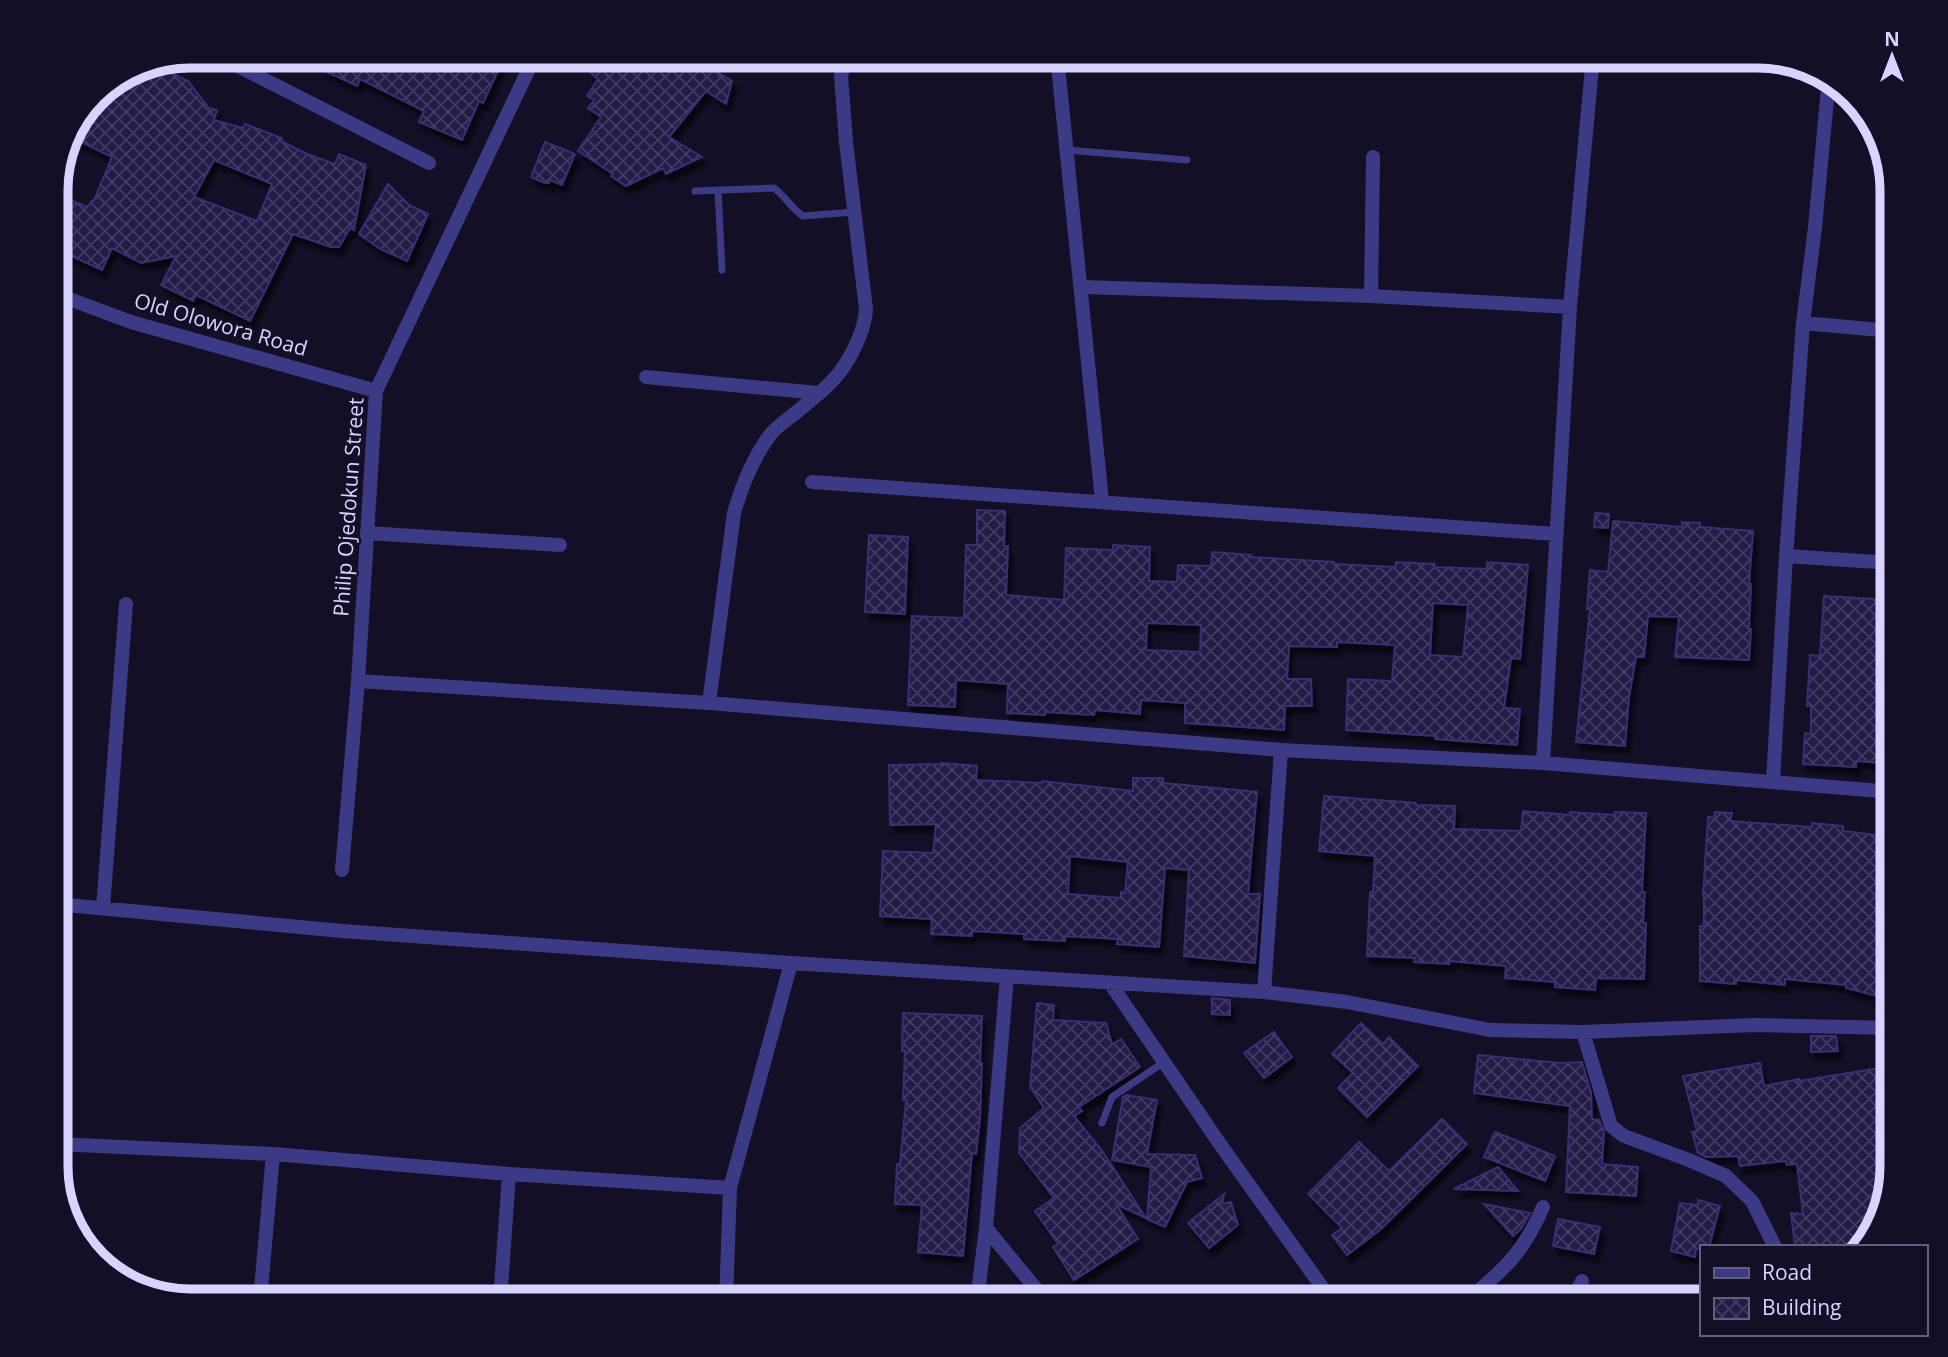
<svg xmlns="http://www.w3.org/2000/svg" width="1948" height="1357" viewBox="0 0 1948 1357" font-family="'Open Sans',sans-serif">
<style>
.building{fill:url(#building-cross-hatch);stroke:#3b2d73;stroke-width:2;fill-rule:evenodd;filter:url(#shadow)}
.lines{fill:none;stroke-linecap:round;stroke-linejoin:round}
.lane{stroke:#3d3a85;stroke-width:7}
.street{stroke:#3d3a85;stroke-width:14}
.labels{text-anchor:middle;dominant-baseline:central;stroke-width:5;stroke-linejoin:round;paint-order:stroke}
.street-label{font-size:21px;fill:#d9d4ff;stroke:#130f26}
.rim{fill:none;stroke:#d9d4ff;stroke-width:9}
</style>
<defs>
<pattern id="building-cross-hatch" width="8" height="8" patternUnits="userSpaceOnUse" patternTransform="scale(1.75)"><rect width="8" height="8" fill="#241b47"/><path d="M0 0l8 8M0 8l8-8" fill="none" stroke="#433b63"/></pattern>
<filter id="shadow"><feDropShadow dx="4" dy="7" stdDeviation="2" flood-color="#0009"/></filter>
</defs>
<rect width="100%" height="100%" fill="#130f26"/>
<path class="building" d="M332,56H505L483,103L479,101L462,140L419,122L424,111L360,79L357,86L325,71Z
M603,56H717L709,67L732,81L726,104L706,91L669,137L702,157L666,174L663,168L626,186L611,176L613,174L578,151L601,117L588,108L594,100L587,96L598,79L591,73Z
M153,65L188,81L209,108L217,110L214,120L243,128L245,124L282,138L281,141L307,154L335,164L339,154L366,165L354,230L350,228L339,247H331L293,234L250,321L196,295L193,301L161,285L176,256L141,263L112,248L102,270L56,249V194L87,207L95,198L112,157L75,139L96,95L139,66L150,71ZM214,160L272,184L257,221L194,197Z
M545,142L575,154L562,185L550,180L549,183H545L531,177Z
M388,184L409,205L428,214L407,261L380,249L359,234Z
M977,510L1005,511L1004,546H1008L1006,595L1064,600L1066,548L1113,550V545L1150,547L1149,581L1177,582L1178,565L1211,566L1212,552L1251,555L1250,557L1334,562V564L1395,567L1396,562L1435,564L1434,567L1487,569V562L1528,565L1520,659L1511,658L1504,708L1520,709L1517,745L1435,739L1436,736L1346,730L1348,679L1392,681L1395,645L1337,642V647L1289,646L1287,679H1311L1312,706H1285L1284,730L1185,723V703L1141,700L1140,714L1095,710L1094,715L1045,712V715L1007,713L1008,684L956,680L955,707L908,705L912,616L964,618L966,545H977ZM1433,603L1468,605L1463,657L1430,655ZM1147,623L1201,625L1200,652L1146,650Z
M1595,513L1609,514L1608,528L1594,527Z
M1613,521L1682,527V522L1700,523V527L1753,531L1749,584H1751L1749,629H1751L1749,660L1675,657L1679,617L1648,616L1644,657H1636L1629,697L1625,746L1576,742L1590,609H1587L1590,570L1608,572Z
M869,535L908,537L905,614L865,612Z
M1824,596L1892,600V764L1856,761V767L1803,764L1805,733L1811,734V706H1807L1810,655L1820,656Z
M941,763L977,766L976,780L1042,783V781L1133,791V778H1163V783L1257,792L1248,894H1260L1255,963L1184,956L1189,870L1165,868L1159,947L1117,944L1118,939L1065,936V941L1024,939V934L972,931V936L931,934L932,919L880,916L883,851L933,853L936,824L890,825L889,765L941,764ZM1070,856L1128,862L1125,893L1121,892V898L1068,894Z
M1324,796L1416,803V805L1455,806L1454,829L1521,831L1523,811L1570,815V812L1615,815V812L1646,813L1642,892H1645L1643,923H1646L1644,979L1596,978L1595,990L1555,987V982L1505,978L1506,966L1449,961V964L1414,962L1415,958L1367,956L1370,892H1373L1375,856L1319,851Z
M1715,812L1732,813L1730,821L1812,827V823L1843,826V831L1892,837L1881,997L1846,988V985L1785,979V985L1736,980V984L1700,981V926H1704V896H1703L1708,817L1714,818Z
M1212,998L1230,1000V1015L1212,1014Z
M1037,1003L1054,1005L1053,1020L1106,1023L1112,1044L1121,1039L1140,1067L1079,1107L1082,1111L1074,1116L1103,1152L1146,1218L1116,1204L1138,1239L1074,1280L1053,1247L1058,1244L1035,1211L1054,1198L1019,1153L1020,1128L1044,1108L1030,1087Z
M903,1013L982,1016L980,1063H982L980,1119L976,1154L972,1153L963,1256L918,1252L922,1205L895,1204L897,1164H900L906,1100H903L905,1051H902Z
M1361,1023L1383,1044L1389,1037L1418,1066L1367,1117L1338,1088L1353,1073L1332,1054Z
M1274,1032L1292,1057L1264,1078L1244,1053Z
M1811,1036H1836L1838,1051L1811,1052Z
M1478,1055L1560,1063L1582,1062L1591,1093L1592,1119L1599,1120L1604,1132L1602,1164L1638,1167L1636,1196L1566,1192L1570,1106L1474,1093Z
M1760,1063L1764,1086L1799,1079V1081L1892,1066V1167L1869,1242L1863,1247H1795L1791,1213L1803,1214L1797,1164L1787,1165L1786,1161L1740,1166L1738,1156L1706,1157L1698,1153L1692,1132L1697,1131L1683,1076Z
M1127,1095L1157,1100L1147,1154L1195,1155L1202,1178L1187,1182L1165,1227L1147,1219L1151,1167L1112,1160L1123,1097Z
M1442,1119L1467,1144L1380,1230L1347,1255L1332,1235L1342,1228L1308,1194L1359,1142L1389,1171Z
M1495,1132L1555,1156L1545,1181L1484,1157Z
M1498,1167L1518,1191L1454,1189Z
M1224,1194L1222,1204L1231,1202L1238,1225L1209,1248L1188,1223Z
M1698,1200L1720,1206L1709,1247L1696,1249L1695,1257L1671,1251L1680,1203L1698,1205Z
M1484,1204L1530,1213L1521,1229L1513,1236Z
M1558,1219L1600,1227L1594,1254L1553,1246Z"/>
<g class="lines">
<path class="lane" d="M1067,150L1187,160
M718,190L722,270
M695,191L774,188C785,196 792,209 803,216L854,212
M1102,1123L1112,1097L1164,1062"/>
<path class="street" d="M218,56L429,163
M1057,56L1102,501
M1082,287L1371,296L1570,307
M56,294L131,322L376,391
M1371,296L1373,157
M1803,323L1892,331
M646,377L819,393
M812,482L1556,534
M367,533L560,545
M1786,556L1892,563
M358,681L709,703L1281,750L1543,763L1892,792
M709,703L734,513C742,485 753,458 770,435C778,425 790,418 799,410C810,401 822,392 832,381C848,365 865,332 866,309L846,142L841,76L847,56
M1543,763L1570,307L1593,56
M1773,781L1786,556L1803,323L1815,227L1829,78
M342,870L358,681L376,391L535,56
M56,904L342,931L791,963L1264,992L1347,1002L1490,1030L1583,1032L1754,1025L1892,1028
M103,908L126,604
M1110,983L1222,1147L1332,1301
M1264,992L1281,750
M1583,1032L1611,1126L1624,1136L1689,1160L1726,1176L1752,1201L1775,1247
M56,1144L273,1154L509,1174L730,1188
M986,1228L1046,1301
M260,1301L273,1154
M500,1301L509,1174
M726,1301L730,1188L791,963
M977,1301L986,1228L1007,976
M1466,1301C1504,1270 1523,1253 1543,1207
M1571,1301L1582,1281"/>
</g>
<g class="labels">
<g class="street-label">
<text transform="translate(221 324) rotate(16)">Old Olowora Road</text>
<text transform="translate(348 507) rotate(-86)">Philip Ojedokun Street</text>
</g>
</g>
<path d="M0 0H1948V1357H0ZM190 68H1758A122 122 0 0 1 1880 190V1167A122 122 0 0 1 1758 1289H190A122 122 0 0 1 68 1167V190A122 122 0 0 1 190 68Z" fill="#130f26" fill-rule="evenodd"/>
<path class="rim" d="M190 68H1758A122 122 0 0 1 1880 190V1167A122 122 0 0 1 1758 1289H190A122 122 0 0 1 68 1167V190A122 122 0 0 1 190 68Z"/>
<rect x="1700" y="1245" width="228" height="91" fill="#130f26" stroke="#625e7d" stroke-width="2"/>
<rect x="1714" y="1268" width="35" height="10" fill="#3d3a85" stroke="#625e7d" stroke-width="2"/>
<text x="1762" y="1280" font-size="21" fill="#d9d4ff">Road</text>
<rect x="1714" y="1298" width="35" height="21" fill="url(#building-cross-hatch)" stroke="#625e7d" stroke-width="2"/>
<text x="1762" y="1315" font-size="21" fill="#d9d4ff">Building</text>
<g transform="translate(1892 56)" stroke="#130f26" stroke-width="5" paint-order="stroke">
<path d="M0-5L12 26L0 18L-12 26Z" fill="#d9d4ff"/>
<text y="-10" font-size="19" font-weight="bold" text-anchor="middle" fill="#d9d4ff">N</text>
</g>
</svg>
